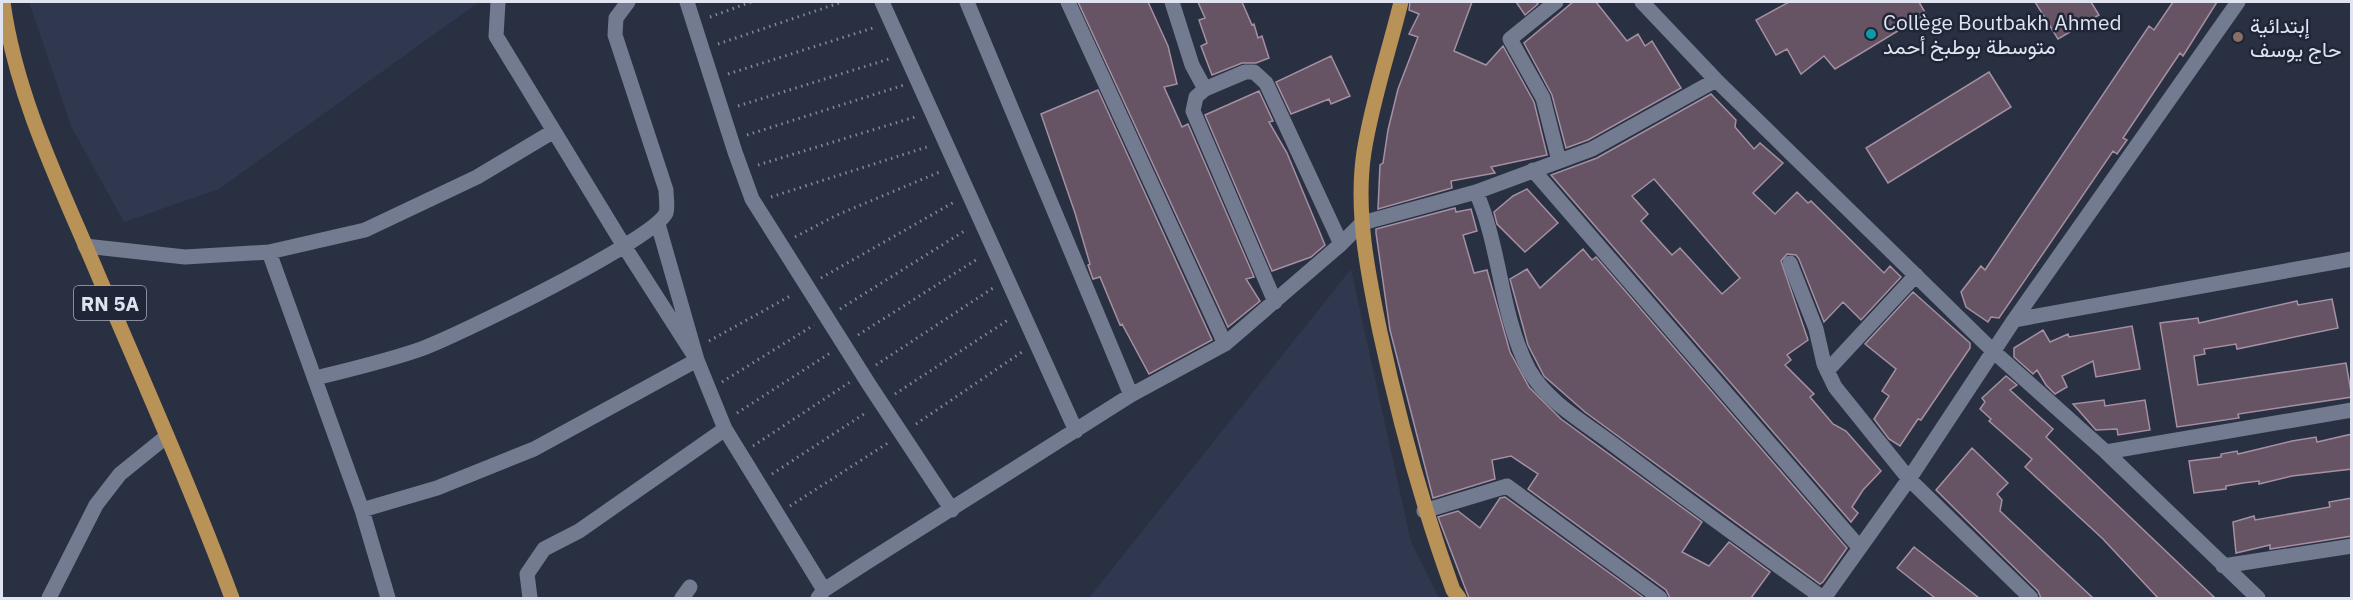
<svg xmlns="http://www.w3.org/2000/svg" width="2353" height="600" viewBox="0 0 2353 600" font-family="'IBM Plex Sans',Vazirmatn,sans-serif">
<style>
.built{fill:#303850}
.building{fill:#665464;stroke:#a490a2;stroke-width:1.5;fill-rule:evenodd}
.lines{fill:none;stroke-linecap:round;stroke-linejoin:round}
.path{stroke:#828897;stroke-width:3;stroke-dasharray:1.5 4.5;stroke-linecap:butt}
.minor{stroke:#737b90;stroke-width:15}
.major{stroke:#b89256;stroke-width:15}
.culture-dot{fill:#0f9aa8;stroke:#1f2637;stroke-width:2}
.education-dot{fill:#8d6e63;stroke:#1f2637;stroke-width:2}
.labels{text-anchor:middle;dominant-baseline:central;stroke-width:5;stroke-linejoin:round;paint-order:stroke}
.shield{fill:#1f2637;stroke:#a5abb8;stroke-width:1.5}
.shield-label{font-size:20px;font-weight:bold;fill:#dfe4f0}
.poi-label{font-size:21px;fill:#dfe4f0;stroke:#1f2637;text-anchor:start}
</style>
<rect width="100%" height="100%" fill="#293042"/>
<path class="built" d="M29,2H479L219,189L124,222L71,126Z
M1351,269L1411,542L1439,598H1089Z"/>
<path class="building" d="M1078,2H1148L1168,46L1177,84L1164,87L1182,127L1188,124L1254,277L1246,279L1260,301L1228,327Z
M1198,2H1242L1252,25L1254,24L1258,38L1262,36L1269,58L1256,63H1242L1212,75L1201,46L1207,43L1199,20L1205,18Z
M1410,2H1472L1454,51L1486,65L1503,46L1534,102L1547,155L1491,167L1495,173L1451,181L1452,188L1378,209L1380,165L1383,163L1388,130L1398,89L1418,37L1409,34L1419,14L1409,10Z
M1516,2H1536L1538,4L1525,15Z
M1573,2H1596L1627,41L1638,34L1645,46L1652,41L1681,88L1588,140L1566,148L1552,95L1524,43Z
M1789,2H1919L1926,14L1835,69L1824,56L1801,74L1787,49L1776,55L1756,20Z
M2035,2H2091L2099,15L2058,39Z
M2173,2H2217L2183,56L2180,53L2123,138L2127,140L2117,154L2113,151L1999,318L1991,317L1988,322L1966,307L1961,292L1981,266L1985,270L2149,26L2154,30Z
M1331,56L1350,96L1331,104L1329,99L1291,114L1276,82Z
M1989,72L2011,107L1888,183L1866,148Z
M1098,90L1212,340L1149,374L1122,324L1120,325L1100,277L1093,279L1088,265L1090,264L1075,213L1041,114Z
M1259,91L1273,121L1269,122L1287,153L1325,245L1311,257L1272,271L1205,115Z
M1711,94L1736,120L1735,127L1754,149L1760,143L1783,163L1753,193L1775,214L1797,192L1808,203L1811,201L1884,273L1890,266L1901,277L1861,320L1843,302L1824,322L1799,259L1796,255L1787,254L1781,261L1808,340L1787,355L1791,360L1785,365L1814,394L1810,397L1833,424L1846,431L1881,471L1863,490L1852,507L1858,513L1851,522L1551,175L1597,158ZM1654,179L1740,278L1722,294L1680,248L1672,255L1641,221L1648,214L1632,196Z
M1527,189L1558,223L1525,252L1497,224L1494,212L1513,196Z
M1455,208L1456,212L1471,209L1477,231L1463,235L1474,273L1487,270L1510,352L1529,387L1561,419L1702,522L1682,552L1709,566L1729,542L1770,572L1751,598H1670L1666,590L1528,489L1538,474L1511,456L1492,460L1495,479L1433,498L1390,330L1376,233V229Z
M1583,249L1592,260L1596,257L1847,548L1823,582L1820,584L1585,412L1544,376L1528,345L1510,279L1527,269L1540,288Z
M1913,292L1970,343V348L1921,420L1918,419L1900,446L1889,439L1874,419L1889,396L1882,391L1896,369L1865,344Z
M2332,299L2338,328L2237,349L2236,344L2204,349L2205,354L2194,356L2198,385L2346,363L2352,397L2238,414L2239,418L2177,427L2160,323L2198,318L2199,323L2297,301L2298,305Z
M2132,326L2140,369L2096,377L2093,361L2062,376L2067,387L2055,394L2046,385L2037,370L2033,374L2014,357V348L2043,330L2050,342L2068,334L2069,337Z
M2006,376L2017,385L2010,390L2053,429L2046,437L2215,598H2158L2103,539L2025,467L2032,459L1989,421L1991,419L1980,409L1985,402L1982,398Z
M2104,400L2105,406L2145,400L2150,430L2118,435L2117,429L2096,430L2073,404Z
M2352,434V469L2292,476L2259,484V481L2243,483L2226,486V489L2194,493L2189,461L2221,457V454L2237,451L2238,454L2292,441L2316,437L2317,442Z
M1972,448L2008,483L1997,494L2002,500L2000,511L2093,598H2041L2038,591L1936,490Z
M1505,497L1644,598H1469L1438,517L1458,511L1480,528L1500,498Z
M2352,498V536L2270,549V545L2236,553L2233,522L2254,516L2255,520L2330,507L2329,502Z
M1914,547L1979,598H1935L1897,568Z"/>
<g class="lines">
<path class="path" d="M710,17L751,2
M718,44L842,2
M728,74L876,27
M738,106L889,59
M747,135L904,85
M758,165L915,117
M771,197L930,146
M795,237L837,215L942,171
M821,278L956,201
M840,309L966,230
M858,335L979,258
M709,341L792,295
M876,365L993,288
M722,382L814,325
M895,394L1008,320
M737,413L830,353
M916,424L1022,352
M753,446L850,382
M772,474L867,412
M790,506L888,443"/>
<path class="minor" d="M498,2L496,36L624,246L697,360L725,429L824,590
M687,2L735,152L752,199L870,386L952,510
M882,2L1076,431
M967,2L1131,395
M1068,2L1225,344
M1172,2L1192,65L1205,89L1196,97L1193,111L1275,302
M1556,2L1510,39L1543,98L1559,161
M1642,2L1716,80L1993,351L2106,452L2258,598
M1205,89L1245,72H1254L1266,83L1341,244
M1533,170L1859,547
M1476,192C1501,248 1500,315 1529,370C1547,402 1585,423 1614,445C1683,497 1753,548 1823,598
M85,246L185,257L269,252L365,230L477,177L554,131
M269,252L362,510L388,598
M1790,263L1816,329L1824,364L1835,387L1909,479L2031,598
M2014,320L2352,259
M1827,371L1916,275
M316,378C351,369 387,361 421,349C457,336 654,240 666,213C668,207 666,197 666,190L615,35L616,18L628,2
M2106,452L2352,410
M362,510L437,488L534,449L697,360L658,224
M1424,511L1507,486L1660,598
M2223,566L2352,546
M49,598L96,505L120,474L167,436
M530,598L527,574L544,549L579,531L725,429
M682,598L690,587
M818,598L824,590L864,564L1131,395L1225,344L1341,244L1362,223L1476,192L1592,149L1716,80
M1824,598L1909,479L2014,320L2238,2"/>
<path class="major" d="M3,2C15,92 57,179 93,263C140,374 190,485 232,598
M1401,2C1389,51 1372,101 1364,152C1355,211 1368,274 1380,332C1399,420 1422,505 1453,590L1459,598"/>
</g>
<circle class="culture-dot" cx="1871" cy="34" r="6"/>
<circle class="education-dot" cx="2238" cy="37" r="6"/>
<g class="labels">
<rect class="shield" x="74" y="286" width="72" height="34" rx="4.5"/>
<g class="shield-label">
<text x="110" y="303">RN 5A</text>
</g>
<g class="poi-label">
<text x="1883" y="22">Collège Boutbakh Ahmed<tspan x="1883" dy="24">متوسطة بوطبخ أحمد</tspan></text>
<text x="2250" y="25">إبتدائية<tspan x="2250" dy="24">حاج يوسف</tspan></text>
</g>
</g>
<rect width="2353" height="600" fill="none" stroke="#dfe4f0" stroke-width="6"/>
</svg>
